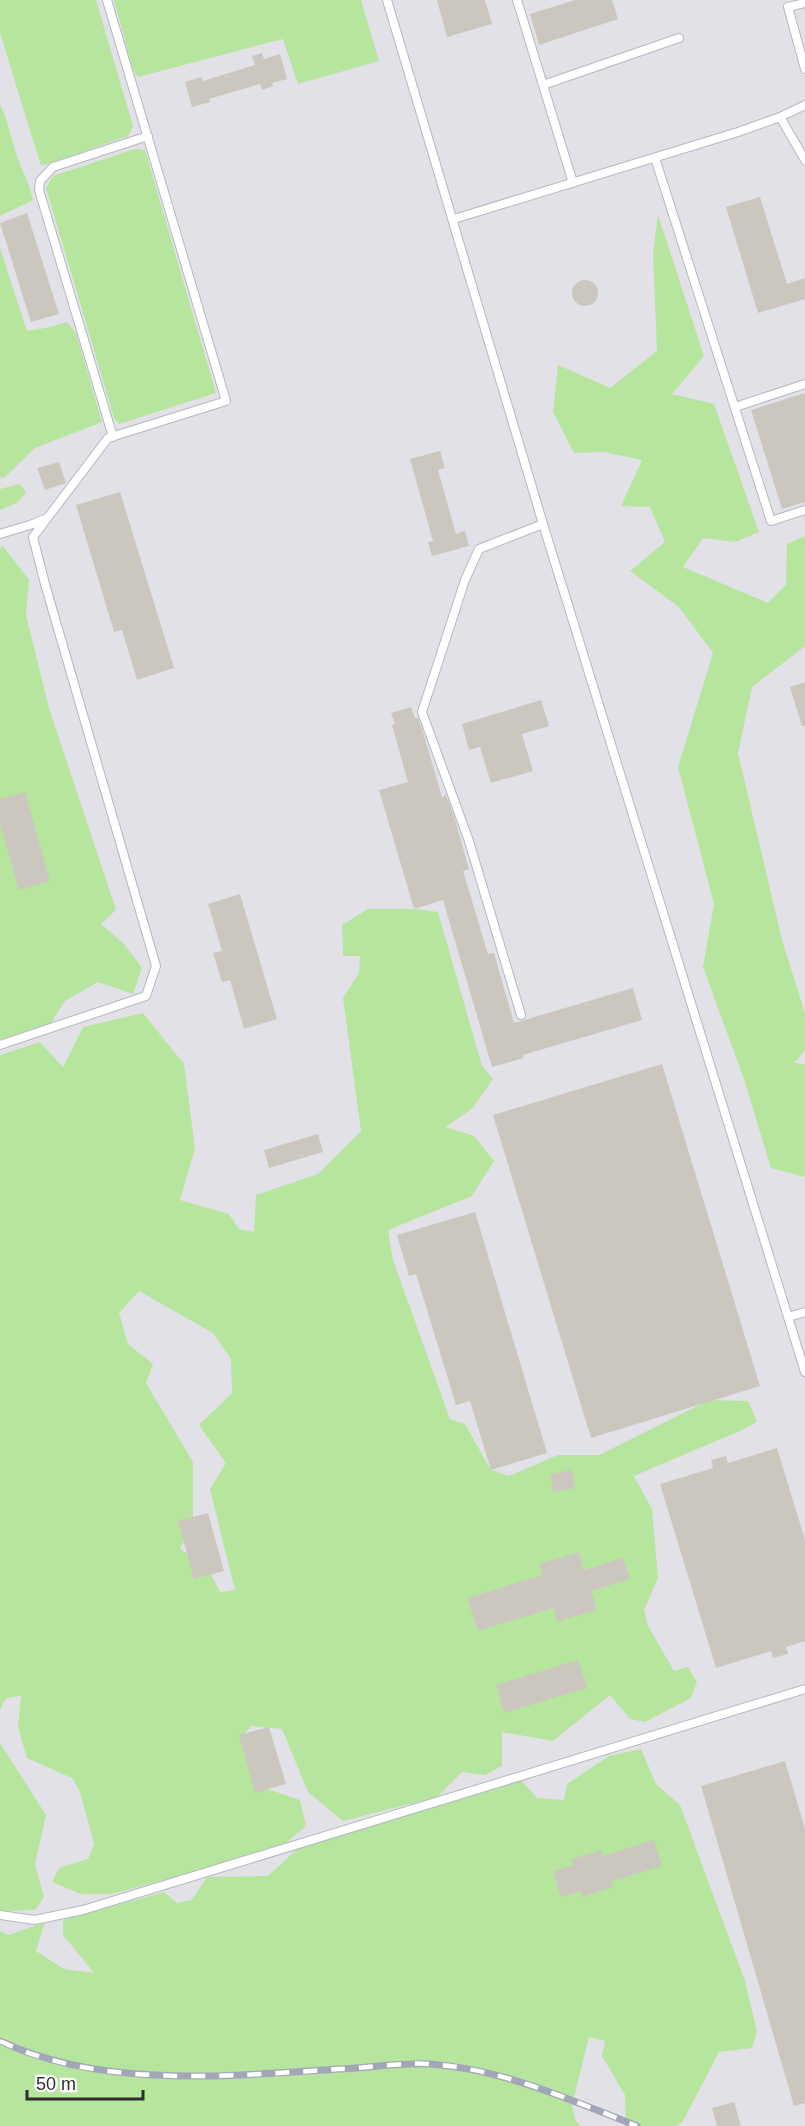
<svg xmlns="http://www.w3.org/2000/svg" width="805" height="2126" viewBox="0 0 805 2126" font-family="Helvetica,sans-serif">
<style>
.industrial{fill:#e3e1e8}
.green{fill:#b6e59e;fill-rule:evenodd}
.building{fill:#cbc7bf}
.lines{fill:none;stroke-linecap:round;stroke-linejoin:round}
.lane-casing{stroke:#b4b7c1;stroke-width:10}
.lane{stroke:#fff;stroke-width:8}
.rail-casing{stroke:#a3a6b8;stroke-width:7}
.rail{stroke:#fff;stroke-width:4.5;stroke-dasharray:14;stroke-linecap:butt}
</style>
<rect width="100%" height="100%" fill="#efe9e1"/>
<path class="industrial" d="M0,0H805V2126H0Z"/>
<path class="green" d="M0,0H96L133,126L128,136L41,166L0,33Z
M114,0H361L379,61L298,84L283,39L138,77L133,70Z
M0,104C9,123 12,144 20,164C25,176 30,186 33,200L0,216Z
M135,149L145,150L216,393L119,424L114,418L46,188L53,176Z
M658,215L704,356L672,394L714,404L759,532L735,542L703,538L683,567L768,603L786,585L787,544L805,536V646L752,687L738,753L782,940L805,1013V1050L794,1063L805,1064V1177L771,1168L744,1079L703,967L714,904L678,767L713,653L679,607L630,571L665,542L650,507L621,506L642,460L604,452L574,453L553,412L558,365L610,388L657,351L653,253Z
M0,248L27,331L51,327L67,322L76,333L102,422L35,448L5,477L0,478Z
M20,484L26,493L17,503L0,510V489Z
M3,546L29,580L26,615L49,708L116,910L101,924L124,944L142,968L133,994L98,982L65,1001L49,1026L0,1040V548Z
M368,909H414L438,912L482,1066L493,1079L472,1109L445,1127L474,1136L494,1161L472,1196L388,1230L393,1260L450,1419L465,1424L491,1470L509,1476L558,1455H599L709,1400L748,1401L757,1422L742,1430L634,1476L652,1509L658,1578L644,1610L648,1626L674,1671L688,1667L697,1682L691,1698L645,1722L630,1719L610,1695L553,1741L502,1732V1766L485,1775L462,1772L437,1797L343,1821L308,1792L282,1729L251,1726L241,1739L256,1785L300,1800L306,1826L280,1848L112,1894H81L52,1882L59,1868L88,1859L94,1844L80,1792L72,1778L27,1758L18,1727L21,1696L6,1698L0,1710V1055L40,1042L63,1067L83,1027L143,1013L184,1064L195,1148L180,1200L229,1214L239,1229L254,1232L256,1195L318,1174L361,1131L343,998L359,973L360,956H343L342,925ZM139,1291L213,1333L231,1359L232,1393L199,1425L226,1463L210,1489L235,1590L220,1592L206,1565L180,1549L193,1523V1462L146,1383L153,1364L128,1344L119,1313Z
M0,1743L46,1815L35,1864L44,1897L35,1910L0,1911Z
M641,1749L656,1784L680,1805L745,1981L757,2032L752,2048L719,2052L683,2121L676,2126H626L625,2095L602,2056L605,2041L589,2037L572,2105L576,2122L581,2126H0V1931L9,1935L45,1922L36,1951L64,1969L94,1973L63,1935V1920L164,1892L177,1903L192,1900L207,1877L268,1876L308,1839L521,1780L537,1798L564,1800L567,1784L609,1756Z"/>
<path class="building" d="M437,0H485L492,24L447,37Z
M575,0H612L618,19L539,45L530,14Z
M262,53L264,59L280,54L287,79L272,83L273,86L262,90L260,84L209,99L210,102L192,107L185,82L201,77L203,81L255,65L252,56Z
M760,197L787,284L805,278V299L758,313L726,207Z
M27,213L59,314L31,322L0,223Z
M572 293a13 13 0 1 1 26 0a13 13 0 1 1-26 0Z
M805,393V502L782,509L751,410Z
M440,451L445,468L438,470L456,534L465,531L469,546L432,556L428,542L433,541L410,459Z
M59,462L66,483L45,490L37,468Z
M120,492L174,668L137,680L122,630L114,632L76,505Z
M805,682V726H802L790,687Z
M541,700L549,726L522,734L533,771L491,783L480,747L469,750L462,724Z
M411,707L415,718H418L423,732L442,797L446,795L454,816L469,869L463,871L488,954L494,953L514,1023L633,988L642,1020L523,1055L524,1058L492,1067L443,900L414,909L379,790L408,782L392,725L395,724L391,713Z
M25,792L50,881L19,890L0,823V799Z
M240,894L277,1019L244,1029L230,980L222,982L213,953L222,951L208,904Z
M662,1064L760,1386L591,1438L493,1115Z
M318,1134L323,1152L269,1168L264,1150Z
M475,1212L547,1453L491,1470L470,1401L456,1405L416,1274L409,1276L397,1235Z
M777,1448L805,1540V1641L786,1647L788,1654L773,1658L771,1651L716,1668L660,1484L713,1468L711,1460L726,1456L728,1463Z
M572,1470L575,1488L553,1492L550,1474Z
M208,1513L224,1571L194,1579L178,1521Z
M579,1552L584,1570L623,1558L630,1579L591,1591L597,1610L557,1622L553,1608L478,1631L467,1598L543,1575L539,1564Z
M578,1660L587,1688L504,1713L496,1685Z
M269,1727L286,1784L255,1793L239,1735Z
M785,1761L805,1829V2103L794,2106L701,1786Z
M654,1840L662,1866L611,1881L613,1887L582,1897L580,1891L561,1897L553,1871L573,1865L572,1859L601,1850L603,1856Z
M734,2102L741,2126H717L712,2108Z"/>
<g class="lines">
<defs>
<path id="lane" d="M387,0L543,524L805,1372
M517,0L573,183
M805,3L788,7L805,69
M543,85L679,38
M780,117L805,160
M655,158L771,521L805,510
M454,219L738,132L780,117L805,105
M735,407L805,384
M113,437L39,190L40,181L53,167L148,136
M0,534L30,525L47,518
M521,1015L469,841L422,712L465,580L479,549L543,524
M0,1045L146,996L156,966L45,584L33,537L108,438L226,401L107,0
M788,1317L805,1312
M0,1915L35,1920L83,1910L805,1689"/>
</defs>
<use href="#lane" class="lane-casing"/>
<use href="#lane" class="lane"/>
<defs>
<path id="rail" d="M0,2041C101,2089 231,2076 339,2069C367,2068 404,2062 430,2064C503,2069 570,2100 637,2126"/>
</defs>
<use href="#rail" class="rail-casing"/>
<use href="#rail" class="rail"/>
</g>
<path d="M27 2090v9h116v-9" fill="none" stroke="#2e2e2e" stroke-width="3"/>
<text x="36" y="2090" font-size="18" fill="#2e2e2e" stroke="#ffffff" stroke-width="4.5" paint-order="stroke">50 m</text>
</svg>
